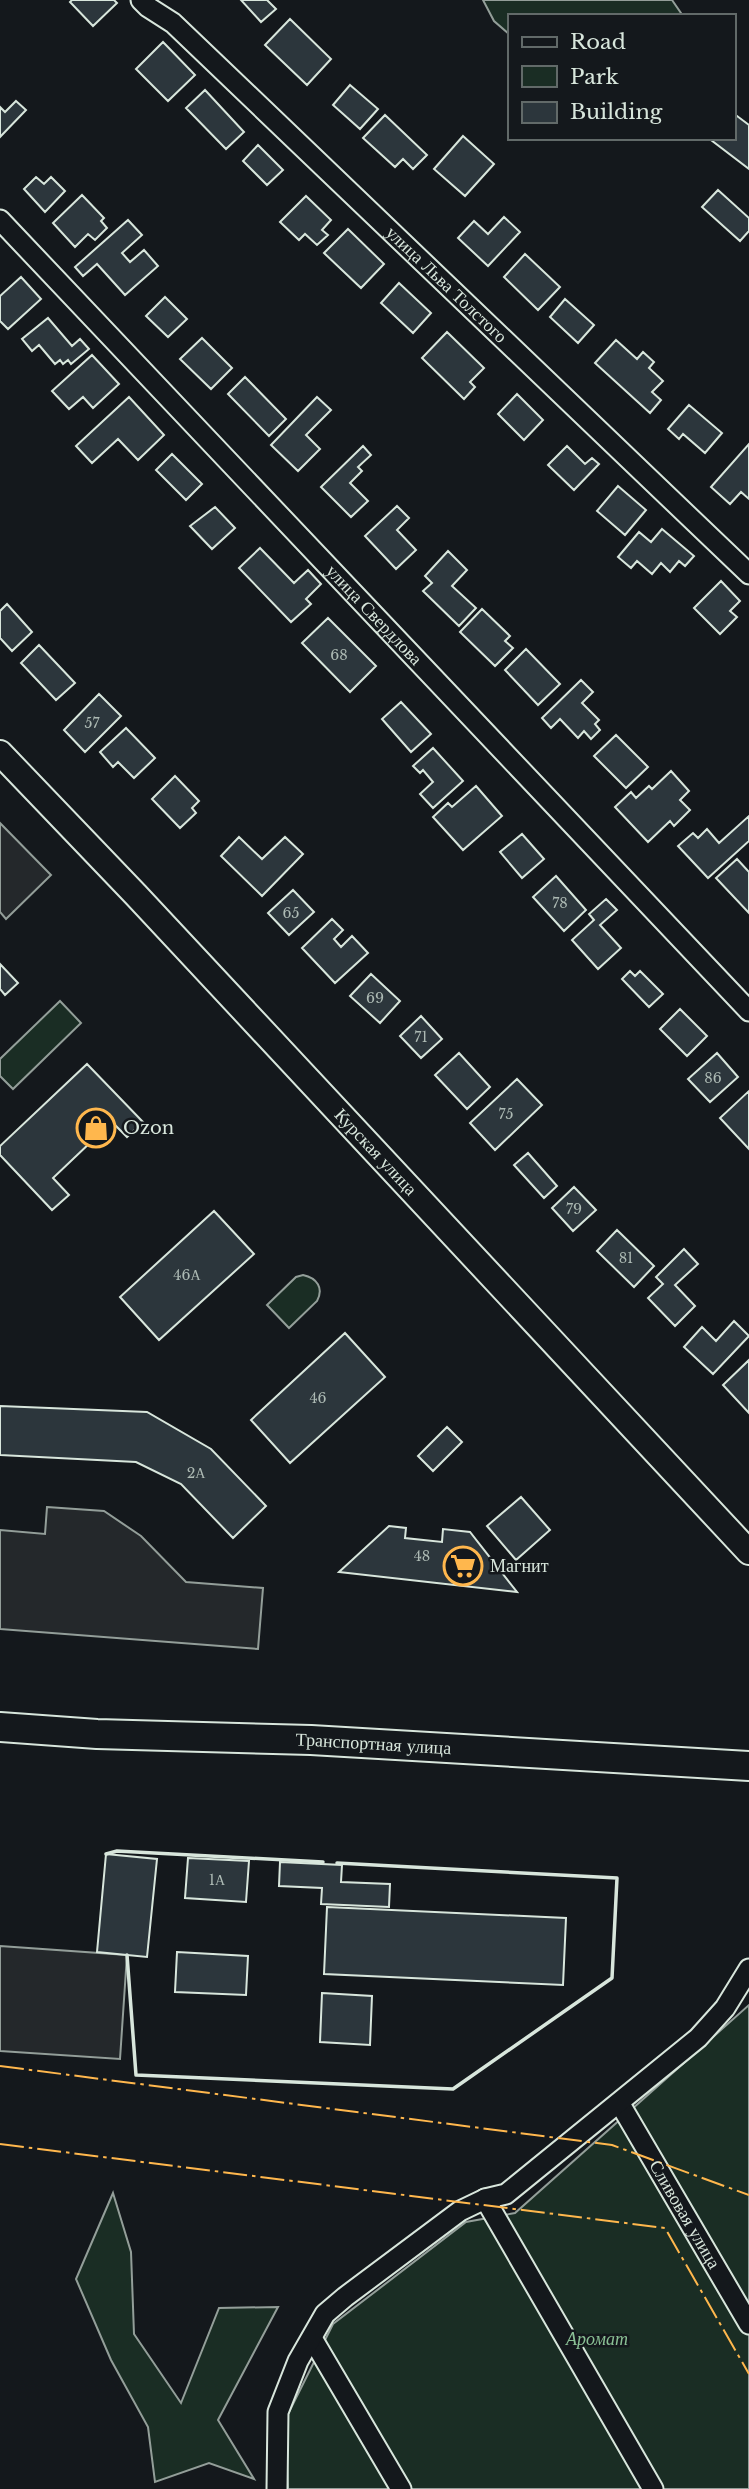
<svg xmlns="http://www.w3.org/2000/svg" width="749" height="2489" viewBox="0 0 749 2489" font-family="'Libre Baskerville',serif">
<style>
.green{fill:#1a2d24;stroke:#939e99;stroke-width:2}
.parking{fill:#24282b;stroke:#939e99;stroke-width:2}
.building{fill:#2c363c;stroke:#d8e6dc;stroke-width:2}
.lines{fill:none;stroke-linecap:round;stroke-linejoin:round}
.minor-casing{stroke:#d8e6dc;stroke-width:23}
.tertiary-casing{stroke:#d8e6dc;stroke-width:28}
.secondary-casing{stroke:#d8e6dc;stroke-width:32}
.minor{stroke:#14181c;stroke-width:19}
.tertiary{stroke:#14181c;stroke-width:24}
.secondary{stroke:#14181c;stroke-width:28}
.wall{stroke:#d8e6dc;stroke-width:3.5}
.power{stroke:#ffb74d;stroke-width:2;stroke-dasharray:24 5 3.5 5;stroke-linecap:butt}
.labels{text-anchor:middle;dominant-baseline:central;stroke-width:5;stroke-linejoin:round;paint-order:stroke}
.number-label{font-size:14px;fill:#adbab4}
.street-label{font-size:18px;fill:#d8e6dc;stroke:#14181c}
.poi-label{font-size:18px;fill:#d8e6dc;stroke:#14181c;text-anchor:start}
.park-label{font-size:18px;font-style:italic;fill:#8ac095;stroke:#14181c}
</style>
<rect width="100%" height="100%" fill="#14181c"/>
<path class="green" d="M483,0H672L683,16H509V34L494,21Z
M60,1001L81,1023L13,1089L0,1076V1059Z
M303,1275C317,1278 324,1288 317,1301L289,1328L267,1305L296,1277Z
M749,2005V2489H288L285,2420L333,2324L466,2222L515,2213Z
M113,2193L131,2252L134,2334L181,2403L219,2308L278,2307L218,2420L254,2479L209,2463L155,2482L148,2427L111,2360L76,2279Z"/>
<path class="parking" d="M0,823L51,875L6,919L0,912Z
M47,1507L104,1511L141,1536L186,1582L263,1588L258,1649L0,1629V1530L45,1534Z
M0,1946L127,1955L120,2059L0,2051Z"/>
<path class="building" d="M72,0H114L117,3L93,26L70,2Z
M241,0H267L276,9L261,22Z
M290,19L331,59L307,85L265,45Z
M163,42L195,75L168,101L136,69Z
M350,85L378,109L360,129L333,105Z
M205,90L244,132L226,149L186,108Z
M16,101L26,110L0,137V107L5,112Z
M733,113L749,125V169L711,140L733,138Z
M385,115L427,155L413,169L403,159L395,167L363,138Z
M463,136L494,164L465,196L434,169Z
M258,145L283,170L267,185L243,161Z
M36,177L44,184L51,177L65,191L45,212L24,189Z
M718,190L749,218V231L740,241L702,207Z
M82,195L104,218L101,221L107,228L95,240L88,234L75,247L53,223Z
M306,196L331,220L322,230L328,235L317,245L305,234L299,240L280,222Z
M504,217L520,232L488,266L458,238L474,221L488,234Z
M128,220L142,235L122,253L130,262L144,250L158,266L125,295L97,264L83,276L75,267Z
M348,229L384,264L361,288L324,253Z
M525,254L560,287L538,310L504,277Z
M21,277L41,299L8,329L0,321V296Z
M399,283L431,313L413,333L381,303Z
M165,297L187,319L168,337L146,316Z
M565,299L594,325L578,343L550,317Z
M48,318L72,346L80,339L89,349L71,364L68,360L63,364L60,360L55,364L39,345L32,351L22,339Z
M447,332L484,368L470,382L475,387L464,399L422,358Z
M202,338L232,368L211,389L180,359Z
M616,340L637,359L643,352L654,362L649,368L663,381L652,392L661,400L650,413L595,363Z
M92,355L119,384L93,408L83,397L69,409L52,391Z
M245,377L286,419L269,436L228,394Z
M517,394L543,420L524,440L498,414Z
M129,397L164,435L138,460L118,439L92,463L76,446Z
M317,397L331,410L306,435L320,449L298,471L271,445Z
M689,405L722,433L705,453L683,434L679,439L668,429Z
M749,444V499L741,492L730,504L711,487Z
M363,446L371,455L358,467L362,471L350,483L368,501L351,517L321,487Z
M567,446L585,464L592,458L599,464L574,490L548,465Z
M172,454L202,484L186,500L156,470Z
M618,486L646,510L625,535L597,511Z
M397,506L409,518L397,530L416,550L396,569L365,536Z
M215,507L235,528L212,549L190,526Z
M662,529L694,556L685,566L679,561L670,572L661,563L652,574L637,561L631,568L618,557L639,532L651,542Z
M260,548L294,583L308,570L321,584L306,599L311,604L291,622L239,568Z
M448,551L467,570L452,586L476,608L459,626L423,591L432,583L425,576Z
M721,581L740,601L730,611L737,617L720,634L694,608Z
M7,604L32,632L12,651L0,638V611Z
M482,609L510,636L505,641L513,648L495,666L460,632Z
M328,618L376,666L350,692L302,643Z
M39,645L75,683L56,700L21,663Z
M526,649L560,684L538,705L505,670Z
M581,680L593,692L582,703L599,720L595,724L600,730L591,739L584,731L578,738L560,719L551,728L542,718Z
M99,694L121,716L85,752L64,730Z
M401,702L431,734L411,752L382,719Z
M126,728L155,758L134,778L118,762L113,767L100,752Z
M616,735L648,767L626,788L594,756Z
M433,748L463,781L433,808L420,794L433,782L423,770L420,773L413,766Z
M671,771L689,791L680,800L690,810L674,826L670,821L648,842L615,807L631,792L636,798L649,786L652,789Z
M175,776L199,801L192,808L196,813L180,828L152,799Z
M476,786L502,816L463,850L433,817L448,803L452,807Z
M749,816V841L708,878L678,846L693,833L698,838L707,829L719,843Z
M522,834L544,859L522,878L500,852Z
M239,837L262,859L285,837L303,854L262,896L221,856Z
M737,859L749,872V913L716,878Z
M556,876L586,910L564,931L533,897Z
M293,890L314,912L289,935L268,913Z
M606,899L617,910L600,925L621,948L598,969L572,940L594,920L589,914Z
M332,919L343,930L334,939L341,947L352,936L368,953L335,983L302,948Z
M0,964L18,983L5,995L0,989Z
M630,971L635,976L640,971L663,994L649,1007L622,979Z
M371,974L400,1001L380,1023L350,996Z
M680,1009L707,1036L687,1056L660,1029Z
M421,1016L442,1039L421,1058L400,1036Z
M459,1053L490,1087L467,1109L435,1075Z
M717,1053L738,1077L710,1102L688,1079Z
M87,1064L143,1122L127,1137L112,1122L53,1178L69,1195L52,1210L0,1155V1146Z
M517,1079L542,1105L495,1150L470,1123Z
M749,1091V1149L720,1118Z
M528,1153L557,1186L544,1198L514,1165Z
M574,1187L596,1210L573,1231L552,1208Z
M214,1211L254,1254L159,1340L120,1297Z
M617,1230L654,1266L634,1287L597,1251Z
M684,1249L698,1264L675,1285L695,1306L675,1326L648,1298L663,1284L656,1277Z
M734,1321L749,1336L713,1374L684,1347L702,1327L716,1341Z
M345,1333L385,1377L290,1463L251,1420Z
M749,1360V1413L723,1385Z
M0,1406L147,1412L211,1449L266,1506L233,1538L181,1484L136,1462L0,1455Z
M447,1427L462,1442L433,1471L418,1456Z
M521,1497L550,1530L516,1560L487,1526Z
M389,1526L406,1528L405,1538L442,1542L443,1529L470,1532L517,1592L339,1572Z
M106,1854L157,1859L147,1957L97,1952Z
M188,1858L249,1861L246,1902L185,1898Z
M280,1862L342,1865L341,1882L390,1884L389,1907L321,1904L322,1888L279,1886Z
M327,1907L566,1918L563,1985L324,1974Z
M177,1952L248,1956L246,1995L175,1992Z
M322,1993L372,1996L370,2045L320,2042Z"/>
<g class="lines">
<defs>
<g id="minor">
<path id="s1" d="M141,0L148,7L173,23L749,574"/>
<path id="s2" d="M0,220L749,1011"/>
<path id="s3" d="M620,2104L749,2324"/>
<path d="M485,2199L653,2489"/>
<path d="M312,2338L401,2489"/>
<path d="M277,2489L278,2412L298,2361L325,2314L345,2297L460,2211L485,2199L506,2194L698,2038L725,2008L749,1969"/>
</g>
<g id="tertiary">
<path id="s4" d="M0,753L136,895L749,1552"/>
</g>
<g id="secondary">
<path id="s5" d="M0,1727L97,1734L311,1740L749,1766"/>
</g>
</defs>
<use href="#minor" class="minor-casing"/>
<use href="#tertiary" class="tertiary-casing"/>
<use href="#secondary" class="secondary-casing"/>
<use href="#minor" class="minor"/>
<use href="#tertiary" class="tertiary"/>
<use href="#secondary" class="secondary"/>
<path class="wall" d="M106,1854L117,1851L323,1862
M127,1955L136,2075L453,2089L612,1978L617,1878L337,1863"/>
<path class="power" d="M0,2066L612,2145L749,2195
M0,2144L665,2228L749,2374"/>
</g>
<defs>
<symbol id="shop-ring" viewBox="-11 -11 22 22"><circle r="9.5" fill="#14181c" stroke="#ffb74d" stroke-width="1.5"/><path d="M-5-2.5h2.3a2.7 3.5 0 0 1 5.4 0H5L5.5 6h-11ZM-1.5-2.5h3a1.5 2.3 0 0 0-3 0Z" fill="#ffb74d"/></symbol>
<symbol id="supermarket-ring" viewBox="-11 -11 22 22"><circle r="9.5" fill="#14181c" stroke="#ffb74d" stroke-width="1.5"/><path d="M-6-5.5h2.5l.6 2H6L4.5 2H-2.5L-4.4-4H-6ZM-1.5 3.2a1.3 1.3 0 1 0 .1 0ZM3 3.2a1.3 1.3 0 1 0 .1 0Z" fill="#ffb74d"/></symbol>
</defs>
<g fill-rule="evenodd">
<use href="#shop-ring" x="74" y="1106" width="44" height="44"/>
<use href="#supermarket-ring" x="441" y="1544" width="44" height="44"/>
</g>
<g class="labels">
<g class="number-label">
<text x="339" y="655">68</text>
<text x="92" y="723">57</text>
<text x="560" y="903">78</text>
<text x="291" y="913">65</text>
<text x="375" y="998">69</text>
<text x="421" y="1037">71</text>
<text x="713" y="1078">86</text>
<text x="506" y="1114">75</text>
<text x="574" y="1209">79</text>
<text x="626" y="1258">81</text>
<text x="187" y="1275">46А</text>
<text x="318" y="1398">46</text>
<text x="196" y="1473">2А</text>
<text x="422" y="1556">48</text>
<text x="217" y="1880">1А</text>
</g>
<g class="street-label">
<text stroke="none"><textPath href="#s1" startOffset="418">улица Льва Толстого</textPath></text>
<text stroke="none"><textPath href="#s2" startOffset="544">улица Свердлова</textPath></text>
<text stroke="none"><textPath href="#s4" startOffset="548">Курская улица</textPath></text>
<text stroke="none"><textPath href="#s5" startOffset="374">Транспортная улица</textPath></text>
<text stroke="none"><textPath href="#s3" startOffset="128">Сливовая улица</textPath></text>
</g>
<g class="poi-label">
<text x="123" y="1128">Ozon</text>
<text x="490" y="1566">Магнит</text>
</g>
<g class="park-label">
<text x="597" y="2339">Аромат</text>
</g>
</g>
<rect x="508" y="14" width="228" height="126" fill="#14181c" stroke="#626a69" stroke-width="2"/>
<rect x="522" y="37" width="35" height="10" fill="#14181c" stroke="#626a69" stroke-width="2"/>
<text x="570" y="49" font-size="21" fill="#d8e6dc">Road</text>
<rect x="522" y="66" width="35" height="21" fill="#1a2d24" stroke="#626a69" stroke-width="2"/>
<text x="570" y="84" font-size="21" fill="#d8e6dc">Park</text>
<rect x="522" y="102" width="35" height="21" fill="#2c363c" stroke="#626a69" stroke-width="2"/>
<text x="570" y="119" font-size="21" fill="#d8e6dc">Building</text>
</svg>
